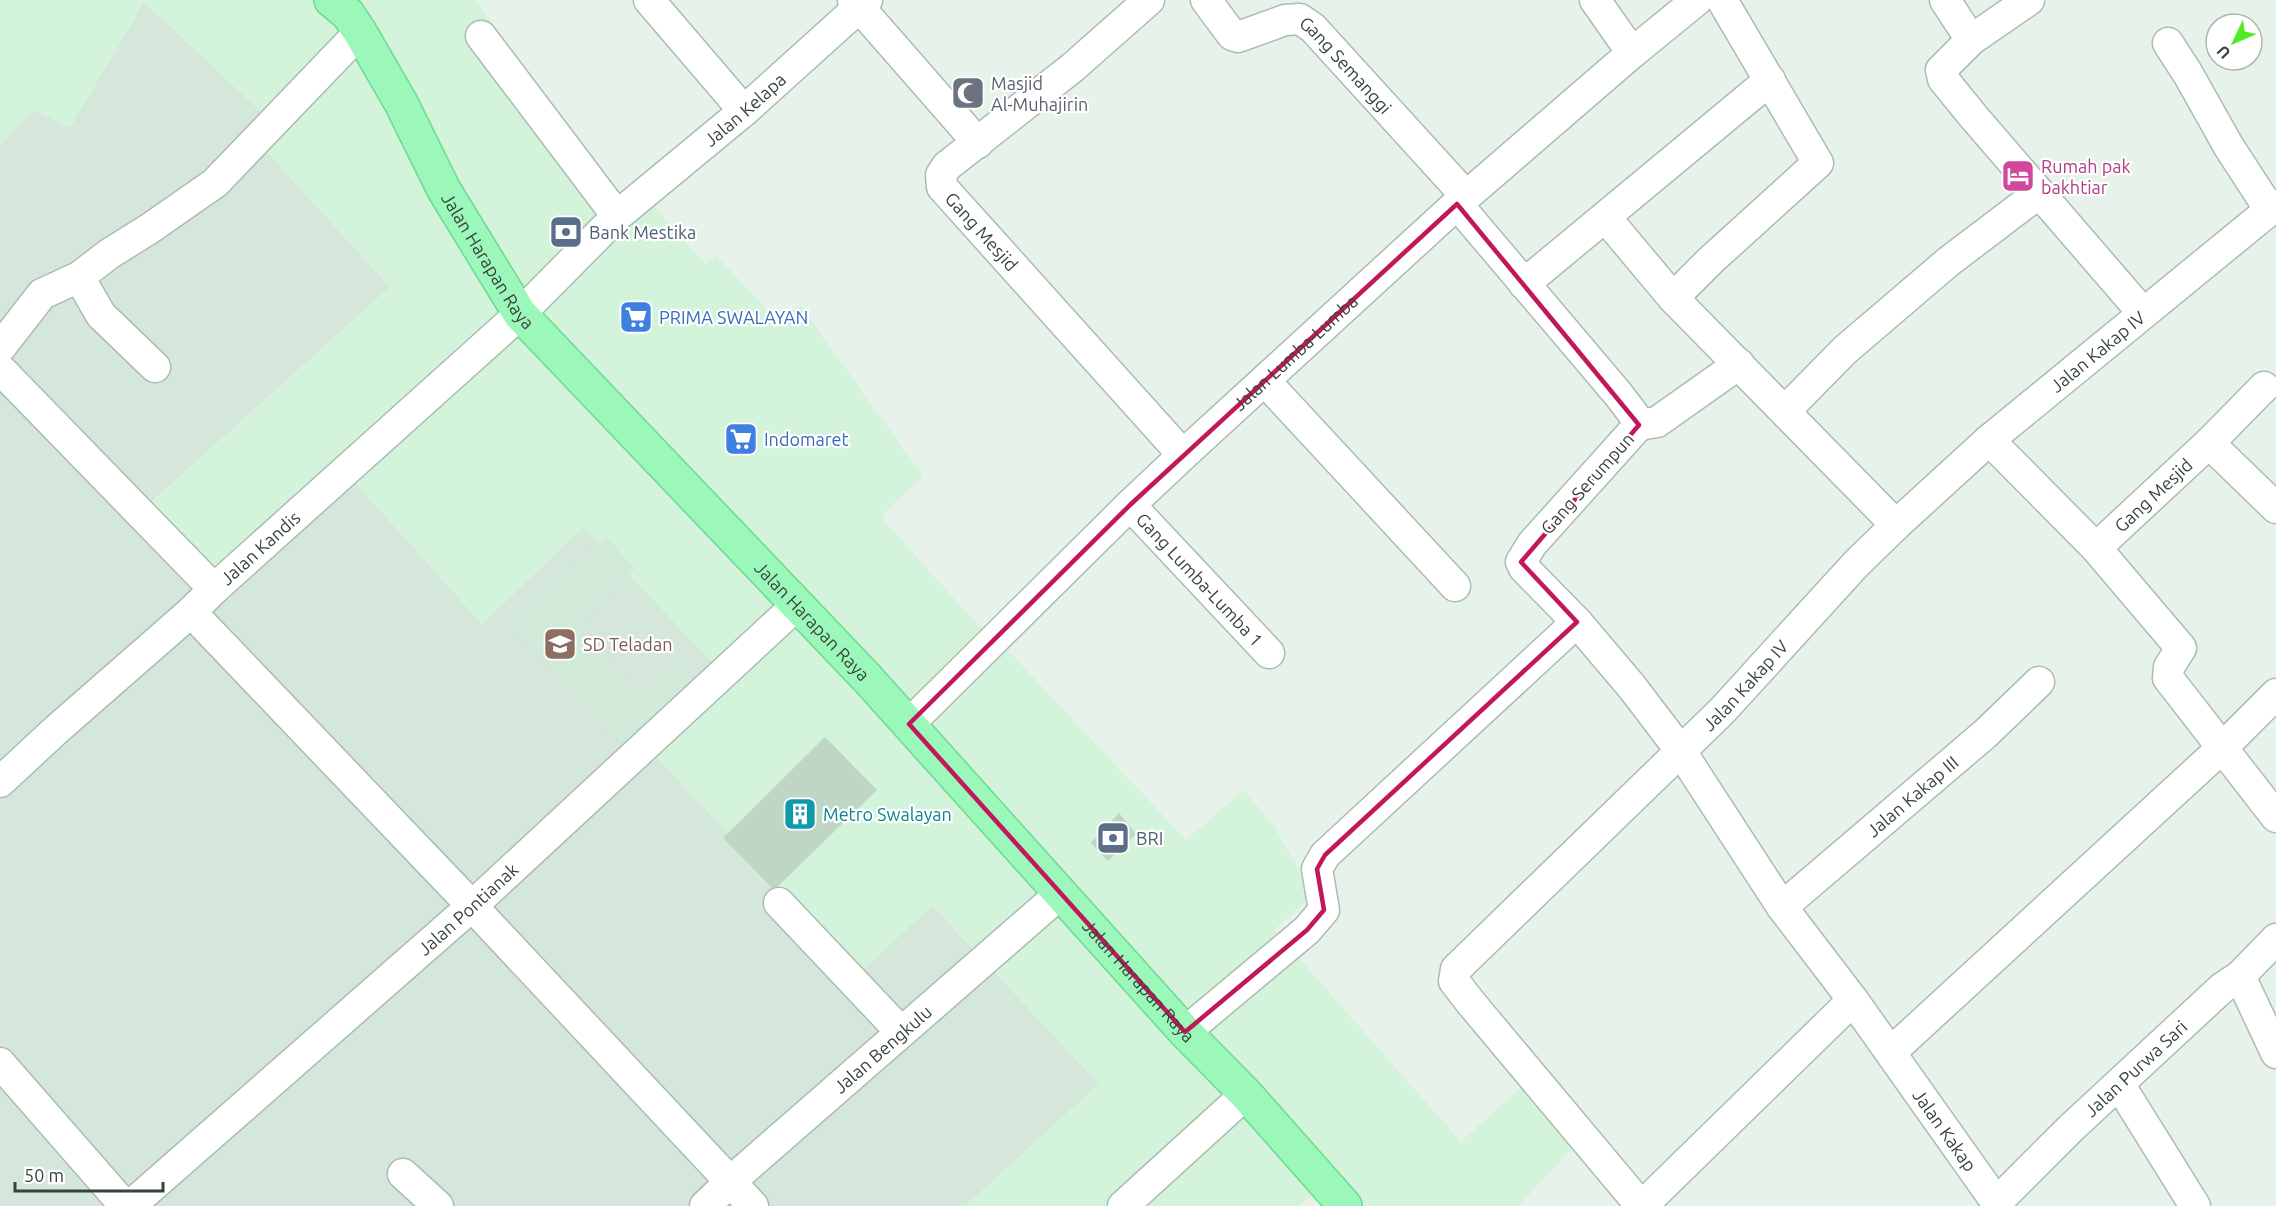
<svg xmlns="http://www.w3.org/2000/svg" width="2276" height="1206" viewBox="0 0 2276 1206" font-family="Ubuntu,sans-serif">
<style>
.residential{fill:#d5e6da}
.commercial{fill:#d3f3da}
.education{fill:#d2eada}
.building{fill:#c0d6c5}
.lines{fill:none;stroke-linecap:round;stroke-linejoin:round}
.minor-casing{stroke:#aabdb0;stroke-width:33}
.major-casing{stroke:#6cdb90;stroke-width:36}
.minor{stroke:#fff;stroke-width:30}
.major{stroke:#9bf7ba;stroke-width:33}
.marked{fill:none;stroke:#c2185b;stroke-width:4.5;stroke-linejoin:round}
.labels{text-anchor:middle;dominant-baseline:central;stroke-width:4.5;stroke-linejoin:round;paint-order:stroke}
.street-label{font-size:18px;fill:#36453a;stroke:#fff}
.worship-label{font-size:18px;fill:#5b616d;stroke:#fff;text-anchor:start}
.hotel-label{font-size:18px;fill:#b23c85;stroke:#fff;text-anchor:start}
.service-label{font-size:18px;fill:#4e5e75;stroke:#fff;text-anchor:start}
.shop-label{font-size:18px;fill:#366cbe;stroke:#fff;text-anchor:start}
.education-label{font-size:18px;fill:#785e54;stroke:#fff;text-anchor:start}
.culture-label{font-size:18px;fill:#0d838f;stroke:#fff;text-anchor:start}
</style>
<rect width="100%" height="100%" fill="#e7f2ea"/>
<path class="residential" d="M144,2L265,115L247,130L390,287L146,507L350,477L482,624L584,526L719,670L861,971L932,905L1099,1084L965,1206H0V145L34,110L70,127Z"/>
<path class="commercial" d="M0,0H476L616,204L637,187L705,264L716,255L778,322L800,305L923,476L881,517L976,623L1000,642L1186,840L1244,790L1274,826L1313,895L1274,930L1461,1142L1531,1078L1582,1138L1520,1204L1521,1206H1331L1317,1190L1299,1206H965L1099,1084L933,905L861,972L641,742L719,670L584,527L482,624L350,477L224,590L146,508L390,287L247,130L265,114L144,2L70,128L34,110L0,145Z"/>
<path class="education" d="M606,537L635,569L574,626L640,697L678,662L698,683L627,749L512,624Z"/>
<path class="building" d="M825,737L877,790L774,890L723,838Z
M1119,813L1136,834L1108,861L1091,843Z"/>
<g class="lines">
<defs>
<g id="minor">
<path d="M649,0L744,111"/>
<path d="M853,0L978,143"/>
<path id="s1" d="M1149,0L1072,68L947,166L941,175L942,187L1183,455"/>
<path id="s2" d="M1206,0L1232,35L1238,37L1285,20L1300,19L1313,28L1466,196"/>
<path d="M1595,0L1632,53"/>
<path d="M1945,0L1971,40L2029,0"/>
<path d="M481,36L617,216"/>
<path d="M1971,40L1941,70L1943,79L1973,116L2143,313"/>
<path d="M2168,43L2188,74L2229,147L2270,210"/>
<path id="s3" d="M1457,204L1618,394L1634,415L1639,425L1532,544L1521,562L1524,568L1577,622L1632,687L1680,750L1782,907L1853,1000L1999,1206"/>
<path d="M1606,218L1673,298L1711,260L1818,163L1722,0"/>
<path d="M79,277L101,315L155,367"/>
<path d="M1524,284L1770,80"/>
<path d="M1673,298L1896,525"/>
<path d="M0,348L42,294L79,277L109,254L149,229L215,183L360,32"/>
<path d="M0,369L214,589"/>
<path d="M1265,381L1455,586"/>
<path d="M1785,411L1845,350L1948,262L2039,193"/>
<path d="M1639,425L1657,422L1739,364"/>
<path d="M1989,440L2096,548L2181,648L2169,667L2168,678L2276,817"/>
<path d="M2209,443L2276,508"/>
<path id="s4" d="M1130,505L1269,653"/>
<path id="s5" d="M2096,548L2209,443L2264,387"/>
<path d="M191,612L472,906L753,1206"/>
<path id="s6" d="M909,724L1130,505L1183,455L1457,204L1632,53L1697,0"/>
<path id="s7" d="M0,782L56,730L191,612L214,589L520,314L617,216L744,111L867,0"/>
<path d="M779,903L901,1032"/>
<path id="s8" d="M1782,907L1985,734L2039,682"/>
<path d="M2240,976L2276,1053"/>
<path d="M1185,1032L1307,930L1324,910L1317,869L1325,855L1577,622"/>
<path d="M1891,1052L2223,747L2276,694"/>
<path d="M0,1063L125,1206"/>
<path d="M2119,1084L2195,1206"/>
<path d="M403,1174L438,1206"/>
<path id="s9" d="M1996,1203L2070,1129L2222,988L2240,976L2276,939"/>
<path id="s10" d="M130,1206L472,906L798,604"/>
<path id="s11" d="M705,1206L731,1181L1060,894"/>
<path d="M1123,1206L1246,1094"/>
<path id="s12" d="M1641,1206L1471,1003L1454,981L1456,969L1722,711L1856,564L1896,525L1989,440L2276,205"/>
<path d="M1642,1206L1853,1000"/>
</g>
<g id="major">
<path id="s13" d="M331,0L348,14L360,32L401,103L444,190L520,314L867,678L1185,1032L1246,1094L1345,1206"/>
</g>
</defs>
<use href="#minor" class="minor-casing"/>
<use href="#major" class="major-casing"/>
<use href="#minor" class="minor"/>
<use href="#major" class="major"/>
</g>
<path class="marked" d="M1457,204L1639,425L1521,562L1577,622L1325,855L1317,869L1324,910L1307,930L1185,1032L909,724L1130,505Z"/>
<defs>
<symbol id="mosque-square" viewBox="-11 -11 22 22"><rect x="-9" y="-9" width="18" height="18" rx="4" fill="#6b7280" stroke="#fff"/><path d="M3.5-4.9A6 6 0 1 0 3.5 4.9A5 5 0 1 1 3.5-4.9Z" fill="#fff"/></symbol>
<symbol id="hotel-square" viewBox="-11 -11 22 22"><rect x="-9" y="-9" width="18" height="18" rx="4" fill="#d1479c" stroke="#fff"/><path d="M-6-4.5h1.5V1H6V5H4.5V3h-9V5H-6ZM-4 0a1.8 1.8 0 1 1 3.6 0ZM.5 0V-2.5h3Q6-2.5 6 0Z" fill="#fff"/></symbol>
<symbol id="bank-square" viewBox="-11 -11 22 22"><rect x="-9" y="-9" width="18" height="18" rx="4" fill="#5c6f8a" stroke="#fff"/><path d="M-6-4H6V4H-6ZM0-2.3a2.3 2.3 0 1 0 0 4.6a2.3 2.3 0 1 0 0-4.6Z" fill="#fff"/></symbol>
<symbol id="supermarket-square" viewBox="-11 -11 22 22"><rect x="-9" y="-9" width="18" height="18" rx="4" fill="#3f7fe0" stroke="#fff"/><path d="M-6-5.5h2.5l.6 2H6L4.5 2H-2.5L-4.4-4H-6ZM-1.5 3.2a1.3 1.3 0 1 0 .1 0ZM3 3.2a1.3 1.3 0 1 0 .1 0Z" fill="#fff"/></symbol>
<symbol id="school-square" viewBox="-11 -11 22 22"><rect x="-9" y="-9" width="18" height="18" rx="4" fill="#8d6e63" stroke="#fff"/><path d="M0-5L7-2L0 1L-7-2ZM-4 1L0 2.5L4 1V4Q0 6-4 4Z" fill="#fff"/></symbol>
<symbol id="building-square" viewBox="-11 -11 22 22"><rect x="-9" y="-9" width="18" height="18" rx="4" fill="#0f9aa8" stroke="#fff"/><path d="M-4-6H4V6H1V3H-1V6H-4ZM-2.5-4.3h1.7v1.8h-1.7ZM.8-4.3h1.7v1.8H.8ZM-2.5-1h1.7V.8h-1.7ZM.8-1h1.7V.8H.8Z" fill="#fff"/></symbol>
</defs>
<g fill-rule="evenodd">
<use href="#mosque-square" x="949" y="74" width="38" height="38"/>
<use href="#hotel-square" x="1999" y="157" width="38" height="38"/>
<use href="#bank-square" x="547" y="213" width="38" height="38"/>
<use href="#supermarket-square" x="617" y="298" width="38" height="38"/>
<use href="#supermarket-square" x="722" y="420" width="38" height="38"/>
<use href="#school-square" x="541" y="625" width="38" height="38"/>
<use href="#building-square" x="781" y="795" width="38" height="38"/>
<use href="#bank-square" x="1094" y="819" width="38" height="38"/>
</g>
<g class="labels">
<g class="street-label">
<text stroke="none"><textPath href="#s2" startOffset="180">Gang Semanggi</textPath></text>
<text stroke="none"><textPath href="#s7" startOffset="1004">Jalan Kelapa</textPath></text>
<text stroke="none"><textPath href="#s1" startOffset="344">Gang Mesjid</textPath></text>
<text stroke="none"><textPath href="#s13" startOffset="306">Jalan Harapan Raya</textPath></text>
<text stroke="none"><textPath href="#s12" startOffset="1196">Jalan Kakap IV</textPath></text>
<text stroke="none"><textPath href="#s6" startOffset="536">Jalan Lumba-Lumba</textPath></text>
<text transform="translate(1587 483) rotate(-48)">Gang Serumpun</text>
<text stroke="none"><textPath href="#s5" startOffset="78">Gang Mesjid</textPath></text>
<text stroke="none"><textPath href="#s7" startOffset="350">Jalan Kandis</textPath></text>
<text stroke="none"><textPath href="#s4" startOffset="102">Gang Lumba-Lumba 1</textPath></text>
<text stroke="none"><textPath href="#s13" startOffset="792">Jalan Harapan Raya</textPath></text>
<text stroke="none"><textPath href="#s12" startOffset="710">Jalan Kakap IV</textPath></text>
<text stroke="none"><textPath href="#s8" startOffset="171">Jalan Kakap III</textPath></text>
<text stroke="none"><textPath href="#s10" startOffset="450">Jalan Pontianak</textPath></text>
<text stroke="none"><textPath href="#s13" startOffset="1278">Jalan Harapan Raya</textPath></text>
<text stroke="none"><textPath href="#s11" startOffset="237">Jalan Bengkulu</textPath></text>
<text stroke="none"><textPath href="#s9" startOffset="194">Jalan Purwa Sari</textPath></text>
<text stroke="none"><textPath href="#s3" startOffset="1178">Jalan Kakap</textPath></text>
</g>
<g class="worship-label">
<text x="991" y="83">Masjid<tspan x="991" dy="21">Al-Muhajirin</tspan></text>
</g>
<g class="hotel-label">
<text x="2041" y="166">Rumah pak<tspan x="2041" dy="21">bakhtiar</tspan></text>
</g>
<g class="service-label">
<text x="589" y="232">Bank Mestika</text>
<text x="1136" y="838">BRI</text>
</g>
<g class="shop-label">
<text x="659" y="317">PRIMA SWALAYAN</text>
<text x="764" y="439">Indomaret</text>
</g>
<g class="education-label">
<text x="583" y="644">SD Teladan</text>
</g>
<g class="culture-label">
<text x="823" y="814">Metro Swalayan</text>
</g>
</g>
<g transform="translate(2234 42) rotate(226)"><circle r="28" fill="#ffffff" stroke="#afb5b0" stroke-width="1.5"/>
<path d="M0-4.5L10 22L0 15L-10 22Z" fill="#51eb25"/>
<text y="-9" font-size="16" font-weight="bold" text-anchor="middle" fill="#36453a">U</text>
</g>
<path d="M15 1182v9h148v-9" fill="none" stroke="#36453a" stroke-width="3"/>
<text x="24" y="1182" font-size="18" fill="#36453a" stroke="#ffffff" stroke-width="4.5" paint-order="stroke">50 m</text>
</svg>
